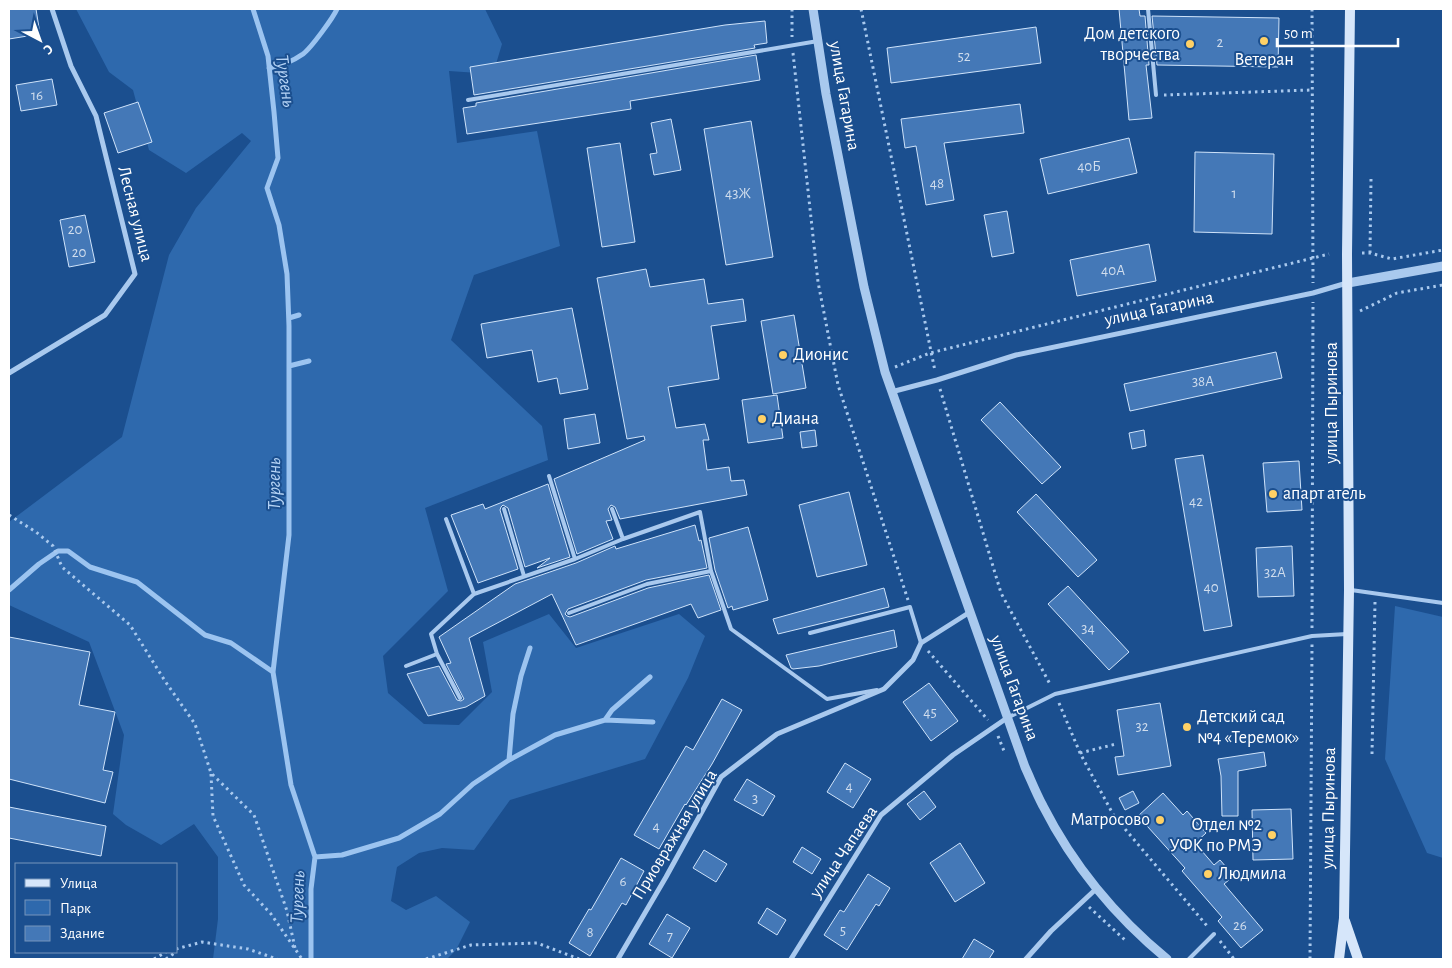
<svg xmlns="http://www.w3.org/2000/svg" width="1452" height="968" viewBox="0 0 1452 968" font-family="'Alegreya Sans',sans-serif">
<style>
.green{fill:#2e69ad}
.lines{fill:none;stroke-linecap:round;stroke-linejoin:round}
.stream{stroke:#9cc4f0;stroke-width:5}
.building{fill:#4478b7;stroke:#cfe3fa}
.path{stroke:#a9c9ee;stroke-width:3;stroke-dasharray:2.5 4;stroke-linecap:butt}
.service{stroke:#a9c9ee;stroke-width:4}
.minor{stroke:#a9c9ee;stroke-width:5}
.tertiary{stroke:#a9c9ee;stroke-width:9}
.secondary{stroke:#d6e6fa;stroke-width:10}
.poi-dot{fill:#ffd166;stroke:#1b4f8f;stroke-width:2}
.labels{text-anchor:middle;dominant-baseline:central;stroke-width:4;stroke-linejoin:round;paint-order:stroke}
.number-label{font-size:15px;fill:#d0dded}
.poi-label{font-size:18px;fill:#fff;stroke:#1b4f8f;text-anchor:start}
.street-label{font-size:18px;fill:#fff;stroke:#1b4f8f}
.water-label{font-size:19px;font-style:italic;fill:#b5d3f5;stroke:#1b4f8f}
</style>
<rect width="100%" height="100%" fill="#1b4f8f"/>
<path class="green" d="M76,9H485L502,44L493,74L449,71L457,143L537,131L560,246L474,275L451,340L542,426L548,460L425,508L448,591L383,656L388,693L424,724L459,725L492,692L483,642L549,614L576,648L679,614L705,636L688,678L645,759L510,800L474,850L442,848L419,853L397,867L391,901L406,910L436,896L470,922L456,950L447,959H213L218,919V857L194,824L161,845L126,825L113,814L124,735L89,642L9,605V522L122,437L169,255L196,208L251,141L242,133L186,173L149,150L133,90L109,72Z
M1395,606L1443,617V858L1427,853L1385,759Z"/>
<g class="lines">
<path class="stream" d="M253,9L268,56L274,112L278,158L267,188L279,225L287,274L289,326V535L273,672L291,785L315,857L311,889V959
M269,68C280,66 293,61 303,54C311,48 333,18 337,9
M289,318L299,315
M289,366L309,361
M9,590L39,564L58,551H68L90,567L137,582L205,635L231,643L273,672
M605,720L612,710L650,677
M509,760L513,714L521,676L530,648
M315,857L342,855L399,838L440,814L473,784L509,760L555,735L605,720L653,722"/>
</g>
<path class="building" d="M9,9H36L40,34L9,39Z
M1119,9H1139L1140,16H1145L1149,65H1146L1152,118L1129,120Z
M1152,16L1279,18L1278,67L1157,65Z
M765,21L767,43L754,45L755,48L474,95L470,67L725,25Z
M1036,27L1041,63L891,83L887,48Z
M756,55L760,80L630,101L631,109L467,134L463,108L476,106V103Z
M52,79L57,105L21,111L16,85Z
M138,102L152,142L118,153L104,113Z
M1020,104L1024,133L944,143L954,200L926,205L916,146L905,148L901,119Z
M671,119L681,170L654,175L650,154L657,153L651,123Z
M751,121L773,257L726,265L704,129Z
M1129,138L1137,173L1048,194L1040,159Z
M620,143L635,242L602,247L587,148Z
M1195,152L1274,154L1272,234L1194,232Z
M1007,211L1014,253L992,257L984,215Z
M85,215L95,262L69,267L60,220Z
M1149,244L1156,281L1077,296L1070,260Z
M646,269L650,287L704,279L708,304L743,299L746,321L711,326L719,379L668,387L676,428L705,424L709,440H703L707,470L729,467L731,481L744,480L747,495L620,519L615,507L611,505L608,509L612,520L606,521L613,539L577,554L554,479L645,440L644,436L627,439L597,278Z
M572,308L588,389L560,394L557,378L538,382L532,350L487,358L481,324Z
M794,315L806,388L773,394L761,321Z
M1276,352L1282,378L1130,411L1124,384Z
M777,395L783,438L748,443L742,400Z
M1000,402L1061,467L1042,484L981,420Z
M595,414L600,443L568,449L564,419Z
M815,430L817,446L802,448L800,432Z
M1144,430L1146,446L1132,449L1129,433Z
M1203,455L1232,626L1204,631L1175,459Z
M1299,461L1302,510L1267,512L1263,463Z
M548,484L570,557L537,568L550,558L525,567L508,508L503,505L501,507L500,510L518,569L478,583L451,515L483,504L485,509Z
M849,492L867,565L817,577L799,505Z
M1036,494L1097,560L1078,577L1017,512Z
M695,525L699,541L701,540L707,568L646,580L568,609L565,614L567,616L570,617L648,588L709,575L721,610L698,618L691,604L576,645L552,594L469,638L485,696L466,707L428,716L407,674L439,666L457,700L461,701L464,699L446,664L451,663L439,637L515,584L576,563L615,546L616,549Z
M748,527L768,600L733,610L732,606L728,608L715,570L709,538Z
M1292,546L1294,596L1258,597L1256,548Z
M1068,586L1129,652L1109,670L1048,604Z
M884,588L889,607L778,634L773,619Z
M894,630L897,647L819,666L793,669L791,668L786,655Z
M9,637L90,652L79,705L115,712L103,770L113,772L105,803L9,779Z
M929,683L958,721L931,741L903,702Z
M722,699L742,710L712,764L686,805L685,804L659,849L634,835L686,746L693,750Z
M1160,703L1171,766L1118,775L1115,757L1124,756L1117,710Z
M1264,752L1266,766L1238,771V816H1222L1221,776L1218,759Z
M845,763L871,779L853,808L827,792Z
M747,779L775,796L763,816L734,800Z
M924,791L936,807L920,820L907,804Z
M1133,791L1139,803L1125,810L1119,798Z
M1163,793L1183,815L1187,811L1206,833L1195,843L1214,865L1220,860L1234,876L1224,884L1263,930L1241,948L1218,921L1222,917L1182,871L1185,868L1138,816Z
M9,807L106,826L101,856L9,838Z
M1291,809L1293,859L1253,860L1252,810Z
M960,843L985,883L955,902L930,863Z
M802,847L821,859L812,874L793,862Z
M704,850L727,864L716,882L693,868Z
M621,858L644,871L626,905L622,903L590,956L569,943L589,909L591,910Z
M868,874L890,888L879,906L876,904L847,950L824,935L840,910L844,912Z
M767,908L786,920L777,935L758,923Z
M667,914L690,928L672,958L649,944Z
M974,939L994,951L989,959H962Z"/>
<g class="lines">
<path class="path" d="M792,9V37
M861,9L935,371
M1312,9L1313,283
M793,53L818,282L838,385L908,600
M1164,95L1311,90
M1362,253H1370L1392,259L1443,250
M1370,253L1371,179
M1360,311L1397,293L1443,285
M895,367L930,353L1329,254
M940,389L1001,593L1051,686
M9,515L36,532L53,546L62,567L130,625L165,681L195,724L211,773L254,815L287,911L295,948
M1312,628L1313,302
M928,651L988,720
M1059,703L1080,753L1114,816L1208,927
M998,736L1004,751
M1080,753L1116,744
M1372,754L1375,602
M211,774L213,816L244,885L271,914L302,959
M1089,907L1125,940
M1220,941L1234,959
M176,949L202,942L248,949L277,959
M154,959L166,952
M166,959L176,952
M426,959L471,945L537,943L579,959
M1310,959L1312,644"/>
<path class="service" d="M1148,9L1156,95
M468,100L818,41
M549,476L575,559
M504,509L524,576
M612,509L623,539
M446,519L474,594
M1351,590L1443,603
M569,613L647,584L711,571
M810,633L910,607L921,643
M406,666L437,654
M460,698L437,654L431,634L474,594L575,559L623,539L700,512L711,571L731,629L827,699L877,690
M1009,717L1055,694L1312,636L1347,634
M1189,959L1214,934"/>
<path class="minor" d="M9,373L105,315L135,274L96,116L71,66L52,9
M891,392L937,380L1016,355L1313,293L1347,283
M618,959L666,877L721,777L777,734L884,689L913,660L921,643L970,612
M791,959L881,815L953,755L1007,718
M1026,959L1051,931L1096,889"/>
<path class="tertiary" d="M813,9L826,94L864,287L885,372L1025,767C1031,780 1036,793 1043,806C1073,865 1116,917 1167,959
M1348,283L1443,266"/>
<path class="secondary" d="M1345,921L1358,959
M1339,959L1344,918L1349,590L1347,254L1350,9"/>
</g>
<g class="poi-dot">
<circle cx="1264" cy="41" r="5"/>
<circle cx="1190" cy="44" r="5"/>
<circle cx="783" cy="355" r="5"/>
<circle cx="762" cy="419" r="5"/>
<circle cx="1273" cy="494" r="5"/>
<circle cx="1187" cy="727" r="5"/>
<circle cx="1160" cy="820" r="5"/>
<circle cx="1272" cy="835" r="5"/>
<circle cx="1208" cy="874" r="5"/>
</g>
<g class="labels">
<g class="number-label">
<text x="1220" y="42">2</text>
<text x="964" y="56">52</text>
<text x="37" y="95">16</text>
<text x="1089" y="166">40Б</text>
<text x="937" y="183">48</text>
<text x="738" y="193">43Ж</text>
<text x="1234" y="193">1</text>
<text x="75" y="229">20</text>
<text x="79" y="252">20</text>
<text x="1113" y="270">40А</text>
<text x="1203" y="381">38А</text>
<text x="1196" y="501">42</text>
<text x="1275" y="572">32А</text>
<text x="1211" y="587">40</text>
<text x="1088" y="628">34</text>
<text x="930" y="712">45</text>
<text x="1142" y="726">32</text>
<text x="849" y="786">4</text>
<text x="755" y="798">3</text>
<text x="656" y="826">4</text>
<text x="623" y="881">6</text>
<text x="1240" y="925">26</text>
<text x="843" y="930">5</text>
<text x="590" y="932">8</text>
<text x="670" y="936">7</text>
</g>
<g class="poi-label">
<text x="1180" y="34" text-anchor="end">Дом детского<tspan x="1180" dy="21">творчества</tspan></text>
<text x="1264" y="60" text-anchor="middle">Ветеран</text>
<text x="793" y="355">Дионис</text>
<text x="772" y="419">Диана</text>
<text x="1283" y="494">апарт атель</text>
<text x="1197" y="717">Детский сад<tspan x="1197" dy="21">№4 «Теремок»</tspan></text>
<text x="1150" y="820" text-anchor="end">Матросово</text>
<text x="1262" y="825" text-anchor="end">Отдел №2<tspan x="1262" dy="21">УФК по РМЭ</tspan></text>
<text x="1218" y="874">Людмила</text>
</g>
<g class="street-label">
<text transform="translate(844 96) rotate(80)">улица Гагарина</text>
<text transform="translate(135 214) rotate(76)">Лесная улица</text>
<text transform="translate(1159 309) rotate(-12)">улица Гагарина</text>
<text transform="translate(1332 403) rotate(-90)">улица Пыринова</text>
<text transform="translate(1014 688) rotate(70)">улица Гагарина</text>
<text transform="translate(1329 808) rotate(-89)">улица Пыринова</text>
<text transform="translate(675 835) rotate(-59)">Приовражная улица</text>
<text transform="translate(844 852) rotate(-56)">улица Чапаева</text>
</g>
<g class="water-label">
<text transform="translate(285 81) rotate(82)">Тургень</text>
<text transform="translate(274 484) rotate(-90)">Тургень</text>
<text transform="translate(298 897) rotate(-88)">Тургень</text>
</g>
</g>
<rect width="1452" height="968" fill="none" stroke="#ffffff" stroke-width="20"/>
<rect x="15" y="863" width="162" height="90" fill="#1b4f8f" stroke="#7695bc"/>
<rect x="25" y="879" width="25" height="8" fill="#d6e6fa" stroke="#7695bc"/>
<text x="60" y="888" font-size="15" fill="#ffffff">Улица</text>
<rect x="25" y="900" width="25" height="15" fill="#2e69ad" stroke="#7695bc"/>
<text x="60" y="913" font-size="15" fill="#ffffff">Парк</text>
<rect x="25" y="926" width="25" height="15" fill="#4478b7" stroke="#7695bc"/>
<text x="60" y="938" font-size="15" fill="#ffffff">Здание</text>
<g transform="translate(40 40) rotate(139)" stroke="#1b4f8f" stroke-width="4" paint-order="stroke">
<path d="M0-4L9 19L0 12L-9 19Z" fill="#ffffff"/>
<text y="-8" font-size="14" font-weight="bold" text-anchor="middle" fill="#ffffff">С</text>
</g>
<path d="M1277 38v8h121v-8" fill="none" stroke="#ffffff" stroke-width="2.5"/>
<text x="1284" y="38" font-size="15" fill="#ffffff" stroke="#1b4f8f" stroke-width="4" paint-order="stroke">50 m</text>
</svg>
